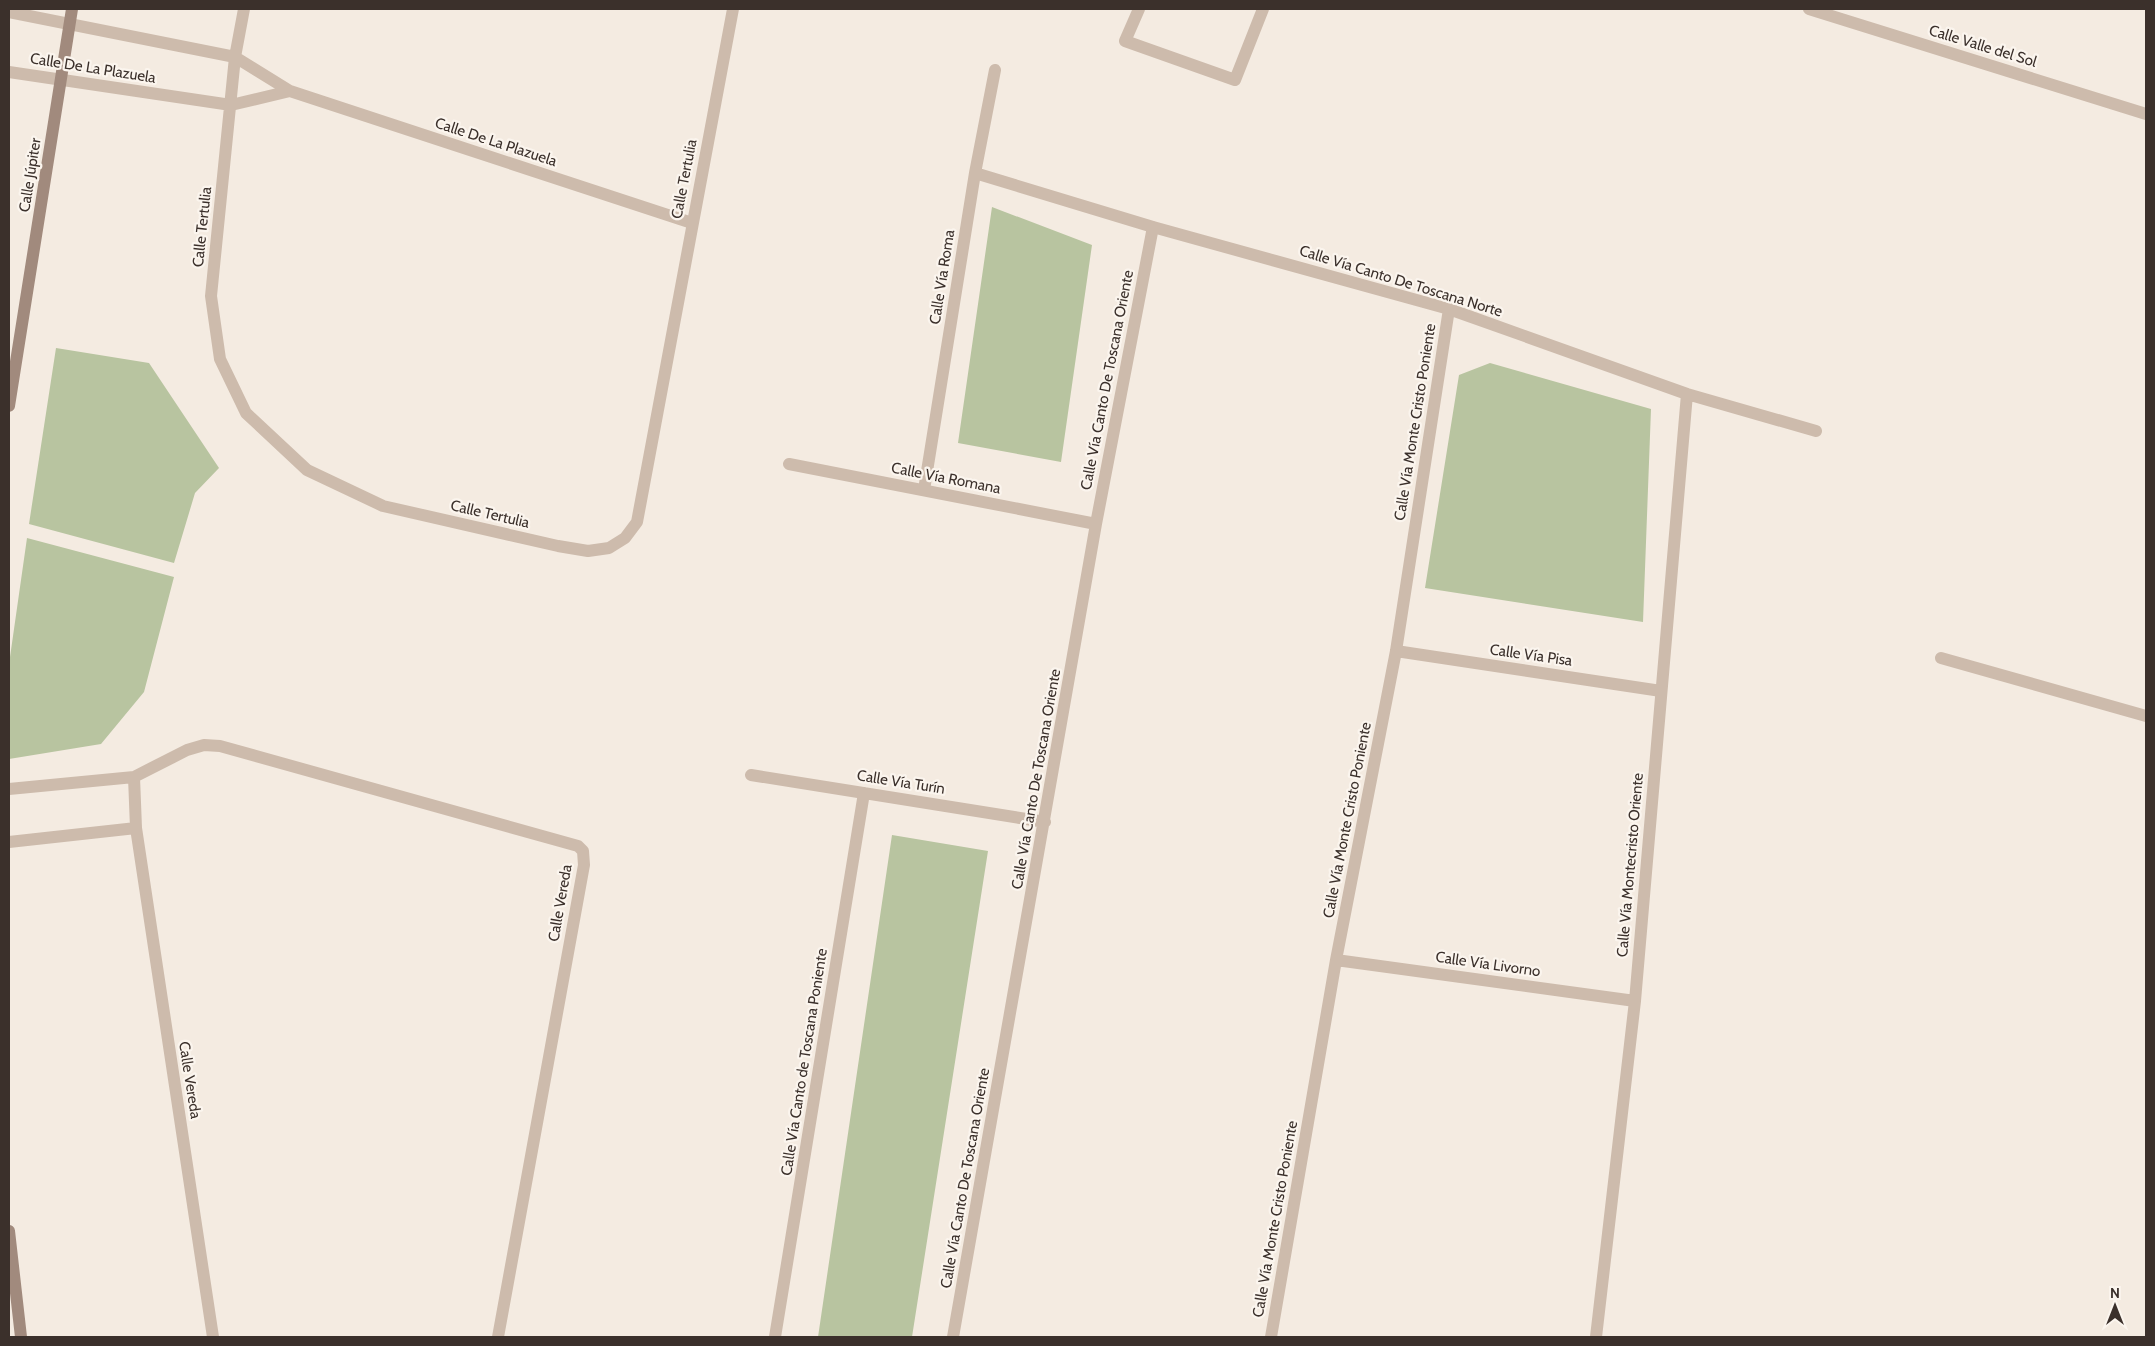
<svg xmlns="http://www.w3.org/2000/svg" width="2155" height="1346" viewBox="0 0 2155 1346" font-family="Cabin,sans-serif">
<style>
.green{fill:#b8c4a0}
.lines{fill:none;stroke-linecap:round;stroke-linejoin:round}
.service{stroke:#cdbbac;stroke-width:12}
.minor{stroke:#cdbbac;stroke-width:12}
.tertiary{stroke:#cdbbac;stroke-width:12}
.secondary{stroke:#a18a7d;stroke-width:12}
.labels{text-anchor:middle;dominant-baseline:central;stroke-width:4.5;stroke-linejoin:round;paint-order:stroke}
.street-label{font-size:15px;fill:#3b302b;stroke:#fbf5ee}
</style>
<rect width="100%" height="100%" fill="#f4ebe1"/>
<path class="green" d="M992,207L1092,245L1061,462L958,443Z
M56,348L149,363L219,468L195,493L174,563L29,524Z
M1490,363L1651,409L1643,622L1425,588L1459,375Z
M27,538L174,577L144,692L101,744L9,759V664Z
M892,835L988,851L912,1337H818Z"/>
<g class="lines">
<path class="service" d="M1139,9L1125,41L1235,80L1263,9
M1941,658L2146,716"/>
<path class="minor" d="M244,9L235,57L211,296L220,359L246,413L307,470L383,506L558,546L588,551L609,548L625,538L637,522L733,9
M9,12L235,57L290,91L692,223
M9,72L231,105L290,91
M975,173L1153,227L1449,309L1687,394L1816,431
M789,464L1096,524
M924,490L975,173L995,70
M1396,651L1661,691
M751,775L1045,822
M134,777L136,828L213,1337
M9,789L134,777L187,750L204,745L220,746L578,846L583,851L584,865L498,1337
M9,842L136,828
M1336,960L1635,1001
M775,1337L864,793
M953,1337L1096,524L1153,227
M1271,1337L1336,960L1396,651L1449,309
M1596,1337L1635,1001L1687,394"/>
<path class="tertiary" d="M1809,9L2146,114"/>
<path class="secondary" d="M9,406L72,9
M9,1231L21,1337"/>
</g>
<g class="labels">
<g class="street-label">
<text transform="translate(1983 46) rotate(17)">Calle Valle del Sol</text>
<text transform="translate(93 68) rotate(9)">Calle De La Plazuela</text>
<text transform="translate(496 142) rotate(18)">Calle De La Plazuela</text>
<text transform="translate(30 175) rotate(-81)">Calle Júpiter</text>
<text transform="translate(684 179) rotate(-79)">Calle Tertulia</text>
<text transform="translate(202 227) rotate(-84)">Calle Tertulia</text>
<text transform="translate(942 277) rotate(-81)">Calle Vía Roma</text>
<text transform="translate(1401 281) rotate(17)">Calle Vía Canto De Toscana Norte</text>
<text transform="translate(1107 380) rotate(-79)">Calle Vía Canto De Toscana Oriente</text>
<text transform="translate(1415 422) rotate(-81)">Calle Vía Monte Cristo Poniente</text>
<text transform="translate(946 478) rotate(11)">Calle Vía Romana</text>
<text transform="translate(490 514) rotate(13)">Calle Tertulia</text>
<text transform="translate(1531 655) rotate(8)">Calle Vía Pisa</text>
<text transform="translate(1036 779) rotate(-80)">Calle Vía Canto De Toscana Oriente</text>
<text transform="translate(901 782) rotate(9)">Calle Vía Turín</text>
<text transform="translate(1347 820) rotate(-79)">Calle Vía Monte Cristo Poniente</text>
<text transform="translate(1630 865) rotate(-85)">Calle Vía Montecristo Oriente</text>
<text transform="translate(560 903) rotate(-80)">Calle Vereda</text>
<text transform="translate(1488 964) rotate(8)">Calle Vía Livorno</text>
<text transform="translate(804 1062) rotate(-81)">Calle Vía Canto de Toscana Poniente</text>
<text transform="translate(190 1080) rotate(81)">Calle Vereda</text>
<text transform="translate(965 1178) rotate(-80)">Calle Vía Canto De Toscana Oriente</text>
<text transform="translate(1275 1219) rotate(-80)">Calle Vía Monte Cristo Poniente</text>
</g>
</g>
<rect width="2155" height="1346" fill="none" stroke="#3b302b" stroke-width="20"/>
<g transform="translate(2115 1306)" stroke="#fbf5ee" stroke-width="4" paint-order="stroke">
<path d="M0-4L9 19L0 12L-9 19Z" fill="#3b302b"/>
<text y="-8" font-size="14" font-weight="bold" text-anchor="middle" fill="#3b302b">N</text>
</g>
</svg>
